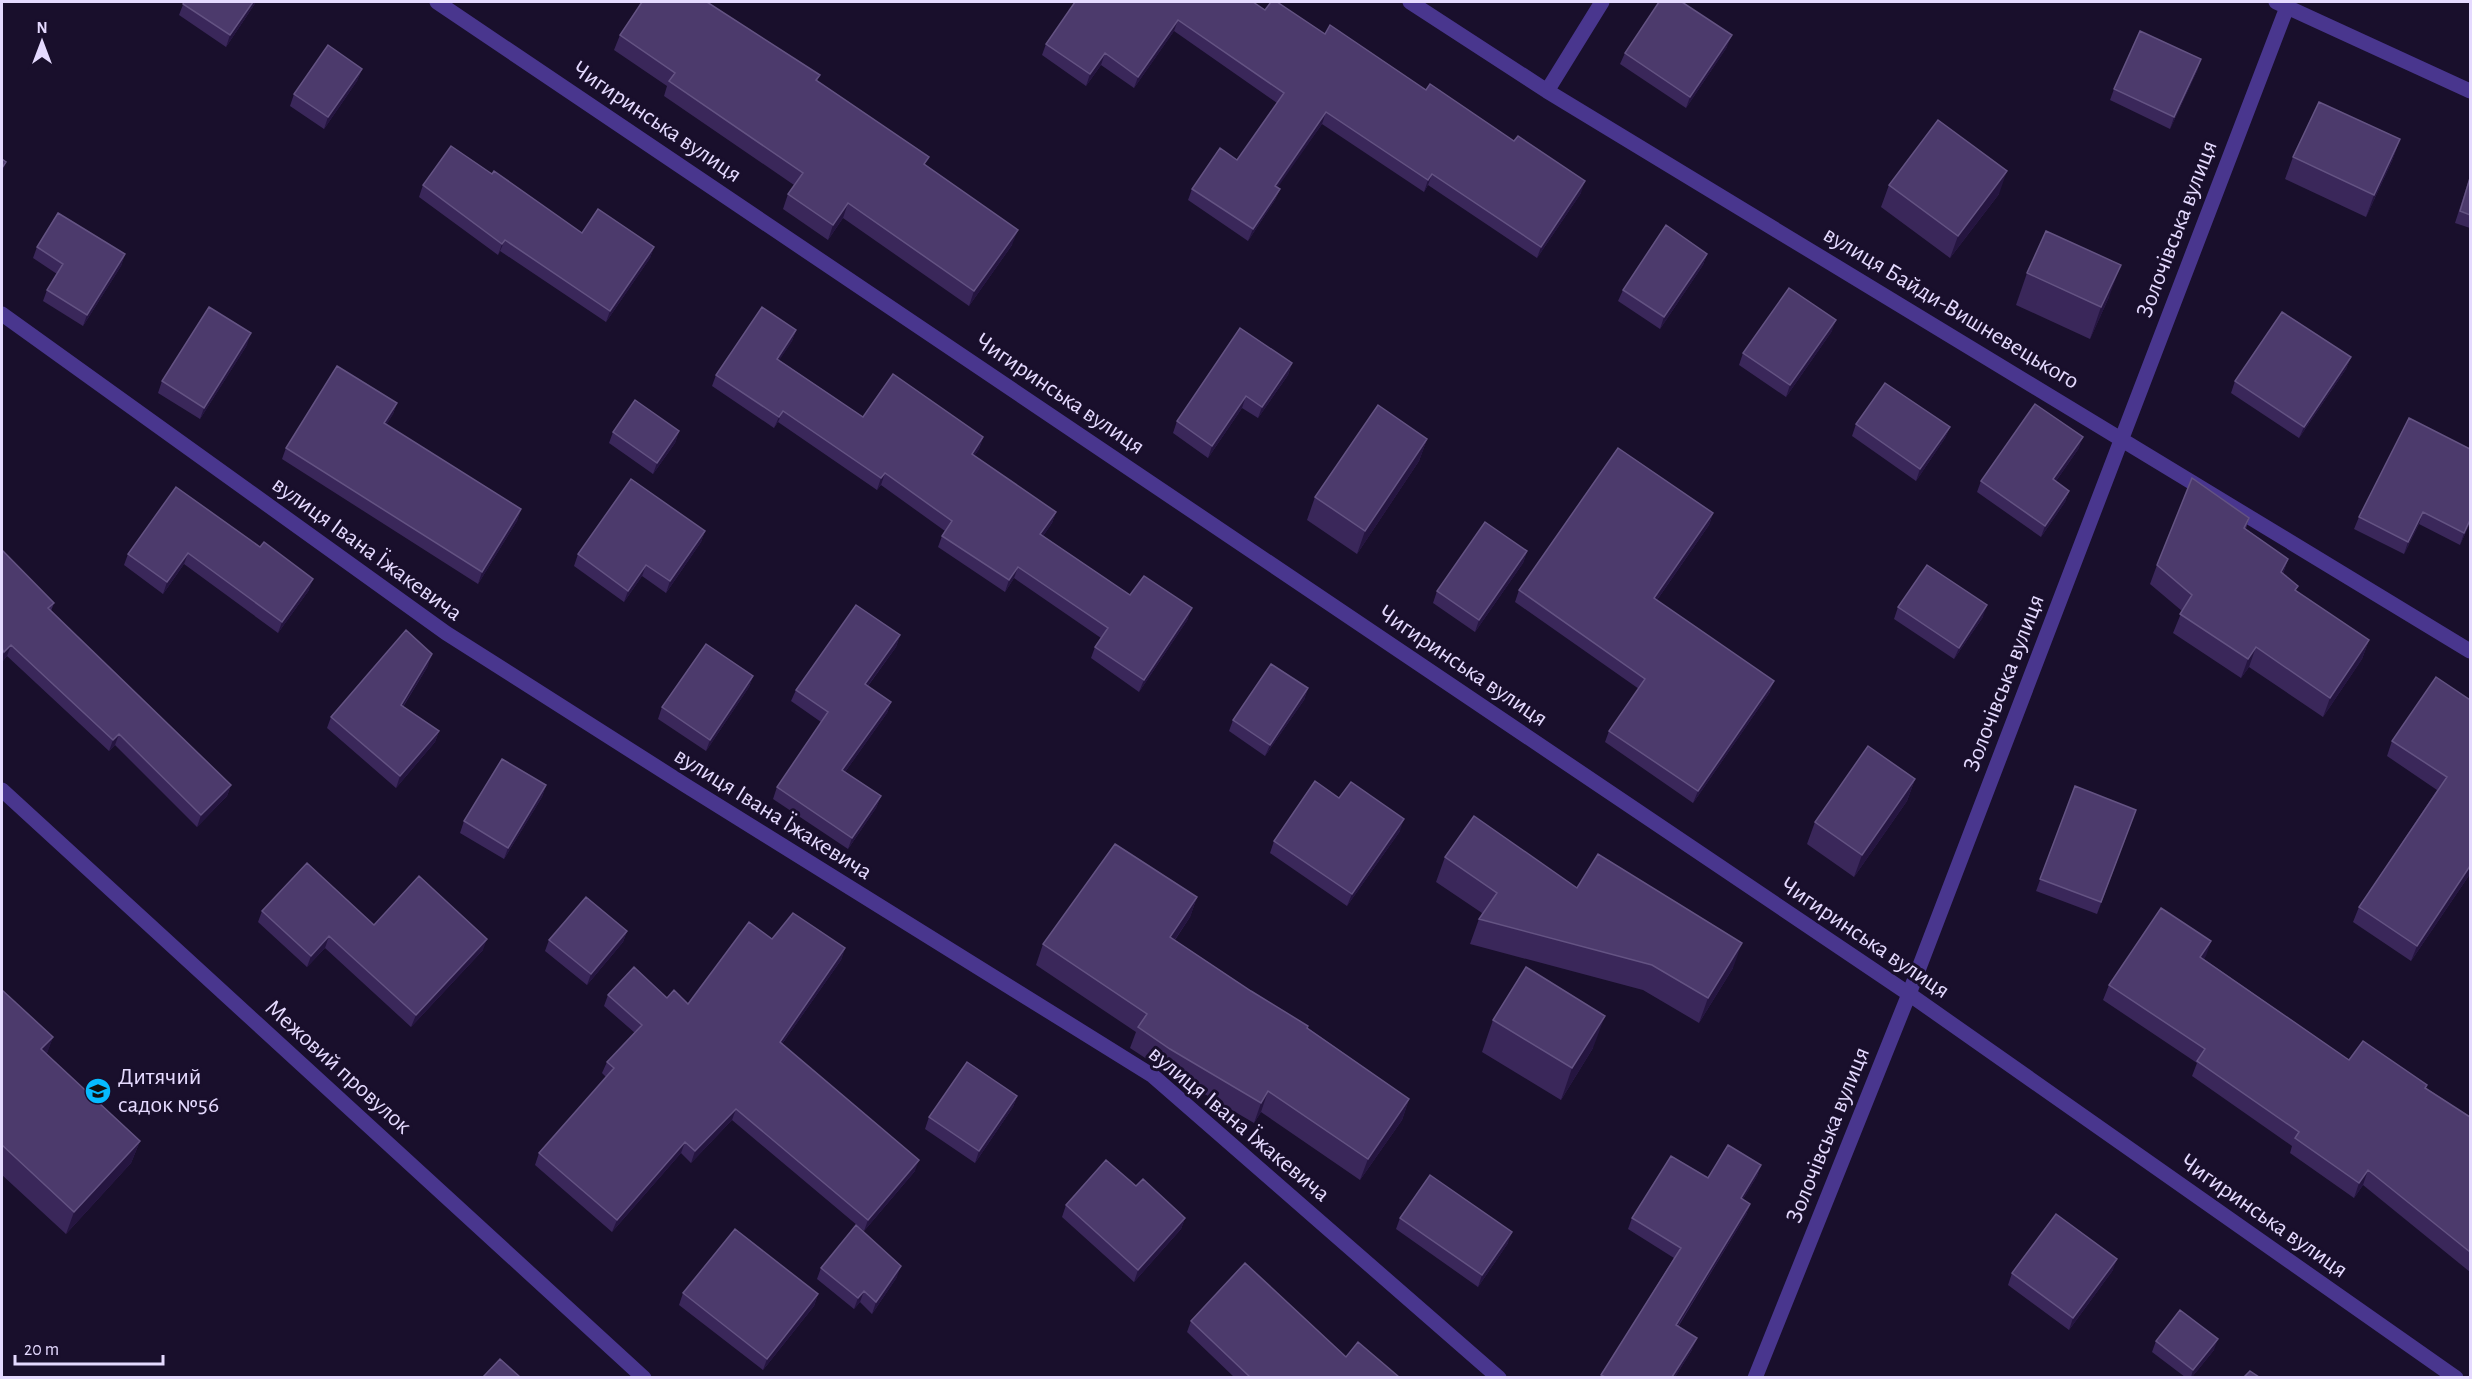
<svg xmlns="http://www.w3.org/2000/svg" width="2472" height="1379" viewBox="0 0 2472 1379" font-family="'Alegreya Sans',sans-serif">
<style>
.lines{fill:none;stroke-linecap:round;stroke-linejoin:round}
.street{stroke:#49368e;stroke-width:15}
.wall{fill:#3a275a}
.shaded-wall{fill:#251540}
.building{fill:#4c3a6c;stroke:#645383;stroke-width:1.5}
.labels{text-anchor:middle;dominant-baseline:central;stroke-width:6;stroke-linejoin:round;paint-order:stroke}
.street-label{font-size:24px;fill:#e5daff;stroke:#190f2c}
.poi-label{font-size:24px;fill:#e5daff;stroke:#190f2c;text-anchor:start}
</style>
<rect width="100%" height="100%" fill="#190f2c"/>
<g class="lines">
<path class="street" d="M437,2L1909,994L2456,1378
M1410,2L1547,91L2470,651
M2276,2L2470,91
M1547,91L1602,2
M2,314L446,633L685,785L1153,1076L1499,1378
M2,790L644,1378
M1755,1378L1909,994L2289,2"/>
</g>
<path class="wall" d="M184,2H256L226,47L179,15Z
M1075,2L1265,10L1325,34L1426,90L1581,193L1537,258L1428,185L1424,192L1322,124L1277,187L1280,189L1275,200L1248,241L1188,200L1192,189L1237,160L1277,103L1174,31L1134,88L1101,65L1086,86L1042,55L1046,44Z
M620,35L820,75L817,81L926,165L1012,245L969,306L843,218L828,240L783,209L788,194L794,185L664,96L667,86L614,50Z
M1727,47L1686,108L1620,64L1625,53Z
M2201,59L2197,71L2170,129L2110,100L2114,89Z
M362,69L357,81L324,129L290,106L294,94Z
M2400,139L2392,161L2366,217L2285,179L2293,157Z
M492,174L582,233L654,247L650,258L606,322L500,251L498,255L419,197L423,185Z
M2470,176V228L2455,223Z
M1889,185L1999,194L1950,258L1881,207Z
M37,247L125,254L121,266L83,326L43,301L47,290L57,274L33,258Z
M1707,254L1703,265L1660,329L1618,301L1623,290Z
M2027,273L2109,297L2090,339L2016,305Z
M796,330L792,341L779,360L863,417L983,437L979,449L974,456L1056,512L1052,523L1043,536L1130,595L1188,619L1139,692L1091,658L1095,647L1101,638L1014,578L1005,592L938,547L942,536L945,531L881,485L877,490L778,422L774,428L712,386L716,375Z
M1832,331L1786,397L1739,365L1743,353Z
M247,345L200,419L158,393L162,381Z
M2351,357L2346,369L2299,438L2231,393L2235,381Z
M1292,363L1288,375L1258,418L1242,408L1208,458L1173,433L1177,421Z
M397,403L393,414L386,425L521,509L517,521L478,584L282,459L286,448Z
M2409,418L2470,523L2460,545L2419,524L2404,554L2354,529L2359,517Z
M1856,424L1950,427L1945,438L1916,481L1852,436Z
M679,431L675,443L653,474L609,443L613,432Z
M1427,439L1419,461L1357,554L1307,520L1315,497Z
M2079,448L2056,481L2069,491L2065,502L2041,537L1977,492L1981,481Z
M1713,513L1709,525L1657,600L1770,692L1693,803L1605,742L1609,731L1639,689L1515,602L1519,590Z
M2249,518L2246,529L2288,559L2283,574L2296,591L2369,640L2362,659L2323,717L2249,667L2241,678L2173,633L2182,611L2150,584L2157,565Z
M705,531L701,542L666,593L642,576L624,602L574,566L578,554Z
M260,547L309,590L278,633L184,564L163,594L124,565L128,554Z
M2,550L54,603L51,611L231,785L227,796L197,827L115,745L109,751L7,656L2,662Z
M1527,551L1523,563L1475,632L1433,603L1437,591Z
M1898,607L1983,617L1954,659L1894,619Z
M900,635L896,647L868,686L891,702L887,713L845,772L881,796L876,808L848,849L773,799L777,787L821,722L791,701L796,690Z
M428,666L403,707L439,731L435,742L396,788L327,728L331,717Z
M753,676L749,687L706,751L658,719L662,707Z
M1308,688L1304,700L1265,756L1229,731L1233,720Z
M2470,700V874L2411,961L2353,922L2359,907L2437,790L2387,756L2392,741Z
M1915,779L1907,801L1854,877L1807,844L1815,822Z
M546,785L542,797L504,859L460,833L464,821Z
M2075,786L2136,810L2097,914L2036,891Z
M1339,798L1400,831L1347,906L1270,853L1274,841Z
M1445,857L1577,888L1733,968L1699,1023L1643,990L1470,944L1479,919L1482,913L1436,882Z
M1197,897L1190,917L1175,940L1251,991L1308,1028L1409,1099L1402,1120L1360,1180L1261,1112L1254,1123L1162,1069L1130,1048L1136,1032L1036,965L1043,944Z
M262,911L374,925L483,950L411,1027L325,948L307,967L258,922Z
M627,931L623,942L587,985L545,951L549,940Z
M772,939L845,948L841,960L782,1044L915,1171L864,1231L732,1120L691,1163L681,1153L612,1232L535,1165L539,1153L606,1077L602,1073L607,1062L635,1033L604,1006L608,995L667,998L688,1004Z
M2211,941L2204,959L2349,1060L2427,1085L2426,1088L2470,1117V1272L2363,1185L2354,1198L2290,1153L2292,1146L2192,1076L2197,1063L2103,1000L2109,985Z
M2,990L53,1037L46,1055L140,1141L131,1163L66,1234L2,1175Z
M1493,1020L1593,1048L1561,1100L1482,1052Z
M1017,1096L1013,1107L975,1163L925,1129L929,1117Z
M1761,1165L1757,1176L1743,1199L1750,1204L1746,1215L1678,1327L1692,1350L1675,1377H1600L1674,1258L1628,1229L1632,1218L1708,1178Z
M1136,1186L1185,1218L1181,1229L1134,1282L1062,1217L1066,1205Z
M1400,1218L1508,1243L1478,1287L1396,1229Z
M821,1268L897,1277L872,1314L860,1302L854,1309L817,1279Z
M2113,1270L2069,1330L2008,1285L2012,1273Z
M683,1293L818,1294L814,1306L763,1370L679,1305Z
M1191,1321L1346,1357L1399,1377H1234L1187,1332Z
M2156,1341L2214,1350L2192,1377H2185L2152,1352Z"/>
<path class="shaded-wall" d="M253,2H256L226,47L230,35Z
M1178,20L1174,31L1134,88L1138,77Z
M1732,35L1727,47L1686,108L1690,97Z
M1105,53L1101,65L1086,86L1090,74Z
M2201,59L2197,71L2170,129L2174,117Z
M362,69L357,81L324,129L328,117Z
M1326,112L1322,124L1271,197L1275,186Z
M2400,139L2392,161L2366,217L2374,195Z
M6,162L2,174V168Z
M2007,171L1999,194L1950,258L1958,236Z
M1432,174L1428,185L1424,192L1428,180Z
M1585,181L1581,193L1537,258L1541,247Z
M1280,189L1275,200L1248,241L1253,229Z
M848,203L843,218L828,240L833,225Z
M1018,230L1012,245L969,306L974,291Z
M505,240L500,251L498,255L502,244Z
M654,247L650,258L606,322L610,311Z
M125,254L121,266L83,326L87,315Z
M1707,254L1703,265L1660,329L1664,317Z
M2121,265L2109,297L2090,339L2101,307Z
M1836,320L1832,331L1786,397L1790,385Z
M796,330L792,341L773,370L777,359Z
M251,333L247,345L200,419L204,408Z
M2351,357L2346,369L2299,438L2304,427Z
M1292,363L1288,375L1258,418L1262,407Z
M1246,396L1242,408L1208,458L1212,446Z
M397,403L393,414L380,435L384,423Z
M783,411L778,422L774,428L779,417Z
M1950,427L1945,438L1916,481L1920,469Z
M679,431L675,443L653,474L657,463Z
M983,437L979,449L967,466L972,454Z
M2083,437L2079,448L2049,491L2053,479Z
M1427,439L1419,461L1357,554L1365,531Z
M885,473L881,485L877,490L881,478Z
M2069,491L2065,502L2041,537L2045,526Z
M521,509L517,521L478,584L482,572Z
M1056,512L1052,523L1036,546L1040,534Z
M2423,512L2419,524L2404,554L2408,542Z
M1713,513L1709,525L1650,610L1654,598Z
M2470,520V523L2460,545L2464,533Z
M705,531L701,542L666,593L670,581Z
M1527,551L1523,563L1475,632L1479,620Z
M188,553L184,564L163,594L167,582Z
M2288,559L2281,579V572Z
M646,565L642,576L624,602L628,591Z
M1018,567L1014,578L1005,592L1009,580Z
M313,579L309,590L278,633L282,622Z
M1987,605L1983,617L1954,659L1959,648Z
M1192,608L1188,619L1139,692L1144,680Z
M900,635L896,647L861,695L865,684Z
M2369,640L2362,659L2323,717L2330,698Z
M11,645L7,656L2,662V658L4,652Z
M2256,647L2249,667L2241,678L2248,659Z
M432,654L428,666L396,717L401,705Z
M753,676L749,687L706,751L710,740Z
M1774,681L1770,692L1693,803L1698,791Z
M1308,688L1304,700L1265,756L1270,745Z
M891,702L887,713L838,782L842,770Z
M439,731L435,742L396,788L400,776Z
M119,734L115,745L109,751L113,740Z
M1915,779L1907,801L1854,877L1862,855Z
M231,785L227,796L197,827L201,815Z
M546,785L542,797L504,859L508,848Z
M881,796L876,808L848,849L852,838Z
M1404,819L1400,831L1347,906L1352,894Z
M2470,866V874L2411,961L2417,946Z
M1197,897L1190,917L1163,957L1170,937Z
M627,931L623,942L587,985L591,974Z
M329,936L325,948L307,967L311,956Z
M487,939L483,950L411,1027L416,1015Z
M2211,941L2206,956L2195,972L2200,957Z
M1742,943L1733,968L1699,1023L1708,998Z
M845,948L841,960L775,1054L780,1042Z
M1605,1016L1593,1048L1561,1100L1572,1068Z
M53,1037L45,1059L41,1049Z
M1268,1091L1261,1112L1254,1123L1261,1103Z
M1017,1096L1013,1107L975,1163L979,1151Z
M1409,1099L1402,1120L1360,1180L1368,1159Z
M736,1109L732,1120L691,1163L695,1151Z
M140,1141L131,1163L66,1234L74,1212Z
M685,1142L681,1153L612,1232L617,1220Z
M919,1160L915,1171L864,1231L868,1220Z
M1761,1165L1757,1176L1737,1209L1741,1198Z
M2368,1170L2363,1185L2354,1198L2359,1183Z
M1750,1204L1746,1215L1671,1337L1676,1325Z
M1185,1218L1181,1229L1134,1282L1138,1270Z
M1512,1232L1508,1243L1478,1287L1482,1275Z
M2117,1259L2113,1270L2069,1330L2073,1318Z
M901,1266L897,1277L872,1314L876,1302Z
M864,1291L860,1302L854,1309L858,1298Z
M818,1294L814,1306L763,1370L767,1359Z
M1697,1338L1692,1350L1675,1377H1672Z
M2218,1339L2214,1350L2192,1377H2191L2193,1370Z"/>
<path class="building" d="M184,2H253L230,35L183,4Z
M642,2H707L820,75L816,80L929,157L924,164L1018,230L974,291L848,203L833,225L788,194L803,173L669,81L675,73L620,35Z
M1075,2H1253L1265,10L1271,2H1277L1325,34L1330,25L1426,90L1430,84L1514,141L1518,136L1585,181L1541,247L1432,174L1428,180L1326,112L1275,186L1280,189L1253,229L1192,189L1220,148L1237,160L1284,93L1178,20L1138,77L1105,53L1090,74L1046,44Z
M1659,2H1682L1732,35L1690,97L1625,53Z
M2140,31L2201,59L2174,117L2114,89Z
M328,45L362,69L328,117L294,94Z
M2319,102L2400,139L2374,195L2293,157Z
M1938,120L2007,171L1958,236L1889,185Z
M451,146L492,174L494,171L582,233L598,209L654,247L610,311L505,240L502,244L423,185Z
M2,159L6,162L2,168Z
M2470,178V215L2460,211Z
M58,213L125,254L87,315L47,290L63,264L37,247Z
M1666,225L1707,254L1664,317L1623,290Z
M2046,231L2121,265L2101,307L2027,273Z
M1789,288L1836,320L1790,385L1743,353Z
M209,307L251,333L204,408L162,381Z
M762,307L796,330L777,359L863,417L893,374L983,437L972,454L1056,512L1040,534L1130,595L1144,576L1192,608L1144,680L1095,647L1108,628L1018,567L1009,580L942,536L952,521L885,473L881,478L783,411L779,417L716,375Z
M2282,312L2351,357L2304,427L2235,381Z
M1240,328L1292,363L1262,407L1246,396L1212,446L1177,421Z
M337,366L397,403L384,423L521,509L482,572L286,448Z
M1885,383L1950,427L1920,469L1856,424Z
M635,400L679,431L657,463L613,432Z
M2035,404L2083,437L2053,479L2069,491L2045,526L1981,481Z
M1378,405L1427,439L1365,531L1315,497Z
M2409,418L2470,449V520L2464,533L2423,512L2408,542L2359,517Z
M1618,448L1713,513L1654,598L1774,681L1698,791L1609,731L1645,679L1519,590Z
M2192,478L2249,518L2244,528L2288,559L2281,572L2298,586L2295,590L2369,640L2330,698L2256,647L2248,659L2180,614L2192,595L2157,565Z
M631,479L705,531L670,581L646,565L628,591L578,554Z
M176,487L260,547L264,542L313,579L282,622L188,553L167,582L128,554Z
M1485,522L1527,551L1479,620L1437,591Z
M2,550L54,603L48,608L231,785L201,815L119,734L113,740L11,645L4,652L2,649Z
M1927,565L1987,605L1959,648L1898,607Z
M856,605L900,635L865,684L891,702L842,770L881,796L852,838L777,787L828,712L796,690Z
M406,630L432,654L401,705L439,731L400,776L331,717Z
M706,644L753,676L710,740L662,707Z
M1271,664L1308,688L1270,745L1233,720Z
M2436,677L2470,700V866L2417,946L2359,907L2447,777L2392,741Z
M1868,746L1915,779L1862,855L1815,822Z
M502,759L546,785L508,848L464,821Z
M1315,781L1339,798L1351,782L1404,819L1352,894L1274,841Z
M2075,786L2136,810L2101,902L2040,879Z
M1474,816L1577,888L1598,854L1742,943L1708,998L1652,965L1479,919L1497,893L1445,857Z
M1115,844L1197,897L1170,937L1251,991L1308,1026L1307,1028L1409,1099L1368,1159L1268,1091L1261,1103L1170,1049L1138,1027L1147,1014L1043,944Z
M307,863L374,925L419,876L487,939L416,1015L329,936L311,956L262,911Z
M586,897L627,931L591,974L549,940Z
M2161,908L2211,941L2200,957L2349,1060L2363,1041L2427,1085L2425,1088L2470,1117V1252L2368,1170L2359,1183L2295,1138L2299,1132L2197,1061L2205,1049L2109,985Z
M793,913L845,948L780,1042L919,1160L868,1220L736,1109L695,1151L685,1142L617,1220L539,1153L614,1068L607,1062L642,1025L608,995L634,967L667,998L674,990L688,1004L749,922L772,939Z
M1526,967L1605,1016L1572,1068L1493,1020Z
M2,990L53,1037L41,1049L140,1141L74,1212L2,1145Z
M967,1062L1017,1096L979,1151L929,1117Z
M1728,1145L1761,1165L1741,1198L1750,1204L1676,1325L1697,1338L1672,1377H1605L1601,1375L1681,1248L1632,1218L1671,1156L1708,1178Z
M1106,1160L1136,1186L1143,1179L1185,1218L1138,1270L1066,1205Z
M1430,1175L1512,1232L1482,1275L1400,1218Z
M2056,1214L2117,1259L2073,1318L2012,1273Z
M856,1225L901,1266L876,1302L864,1291L858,1298L821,1268Z
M735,1229L818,1294L767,1359L683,1293Z
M1245,1263L1346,1357L1358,1342L1399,1377H1250L1191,1321Z
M2180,1310L2218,1339L2193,1370L2156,1341Z
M500,1359L520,1377H483Z
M2250,1371L2259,1377H2244Z"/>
<defs>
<symbol id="school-disc" viewBox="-11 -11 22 22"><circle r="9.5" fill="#06bbff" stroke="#190f2c"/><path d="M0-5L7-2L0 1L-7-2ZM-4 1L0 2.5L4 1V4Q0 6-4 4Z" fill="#111"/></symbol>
</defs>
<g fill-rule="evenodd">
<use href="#school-disc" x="83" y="1076" width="30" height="30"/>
</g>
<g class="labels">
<g class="street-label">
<text transform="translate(657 122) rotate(34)">Чигиринська вулиця</text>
<text transform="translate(2177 229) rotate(-69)">Золочівська вулиця</text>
<text transform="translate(1951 308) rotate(31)">вулиця Байди-Вишневецького</text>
<text transform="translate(1060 394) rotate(34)">Чигиринська вулиця</text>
<text transform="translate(367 549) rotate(36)">вулиця Івана Їжакевича</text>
<text transform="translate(1463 666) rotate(34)">Чигиринська вулиця</text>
<text transform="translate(2004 683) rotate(-69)">Золочівська вулиця</text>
<text transform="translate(773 814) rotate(32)">вулиця Івана Їжакевича</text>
<text transform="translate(1865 938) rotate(34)">Чигиринська вулиця</text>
<text transform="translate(338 1067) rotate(42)">Межовий провулок</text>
<text transform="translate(1239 1124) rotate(40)">вулиця Івана Їжакевича</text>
<text transform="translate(1828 1135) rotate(-68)">Золочівська вулиця</text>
<text transform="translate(2264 1216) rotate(35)">Чигиринська вулиця</text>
</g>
<g class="poi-label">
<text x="118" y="1077">Дитячий<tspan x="118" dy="28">садок №56</tspan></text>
</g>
</g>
<rect width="2472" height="1379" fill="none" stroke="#e5daff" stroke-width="6"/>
<g transform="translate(42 42)" stroke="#190f2c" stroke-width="4.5" paint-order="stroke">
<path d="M0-4.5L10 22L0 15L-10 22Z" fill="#e5daff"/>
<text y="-9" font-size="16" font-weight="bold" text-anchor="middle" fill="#e5daff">N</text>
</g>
<path d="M15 1355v9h148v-9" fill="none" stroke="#e5daff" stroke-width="3"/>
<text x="24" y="1355" font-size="18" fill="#e5daff" stroke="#190f2c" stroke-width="4.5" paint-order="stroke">20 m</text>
</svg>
